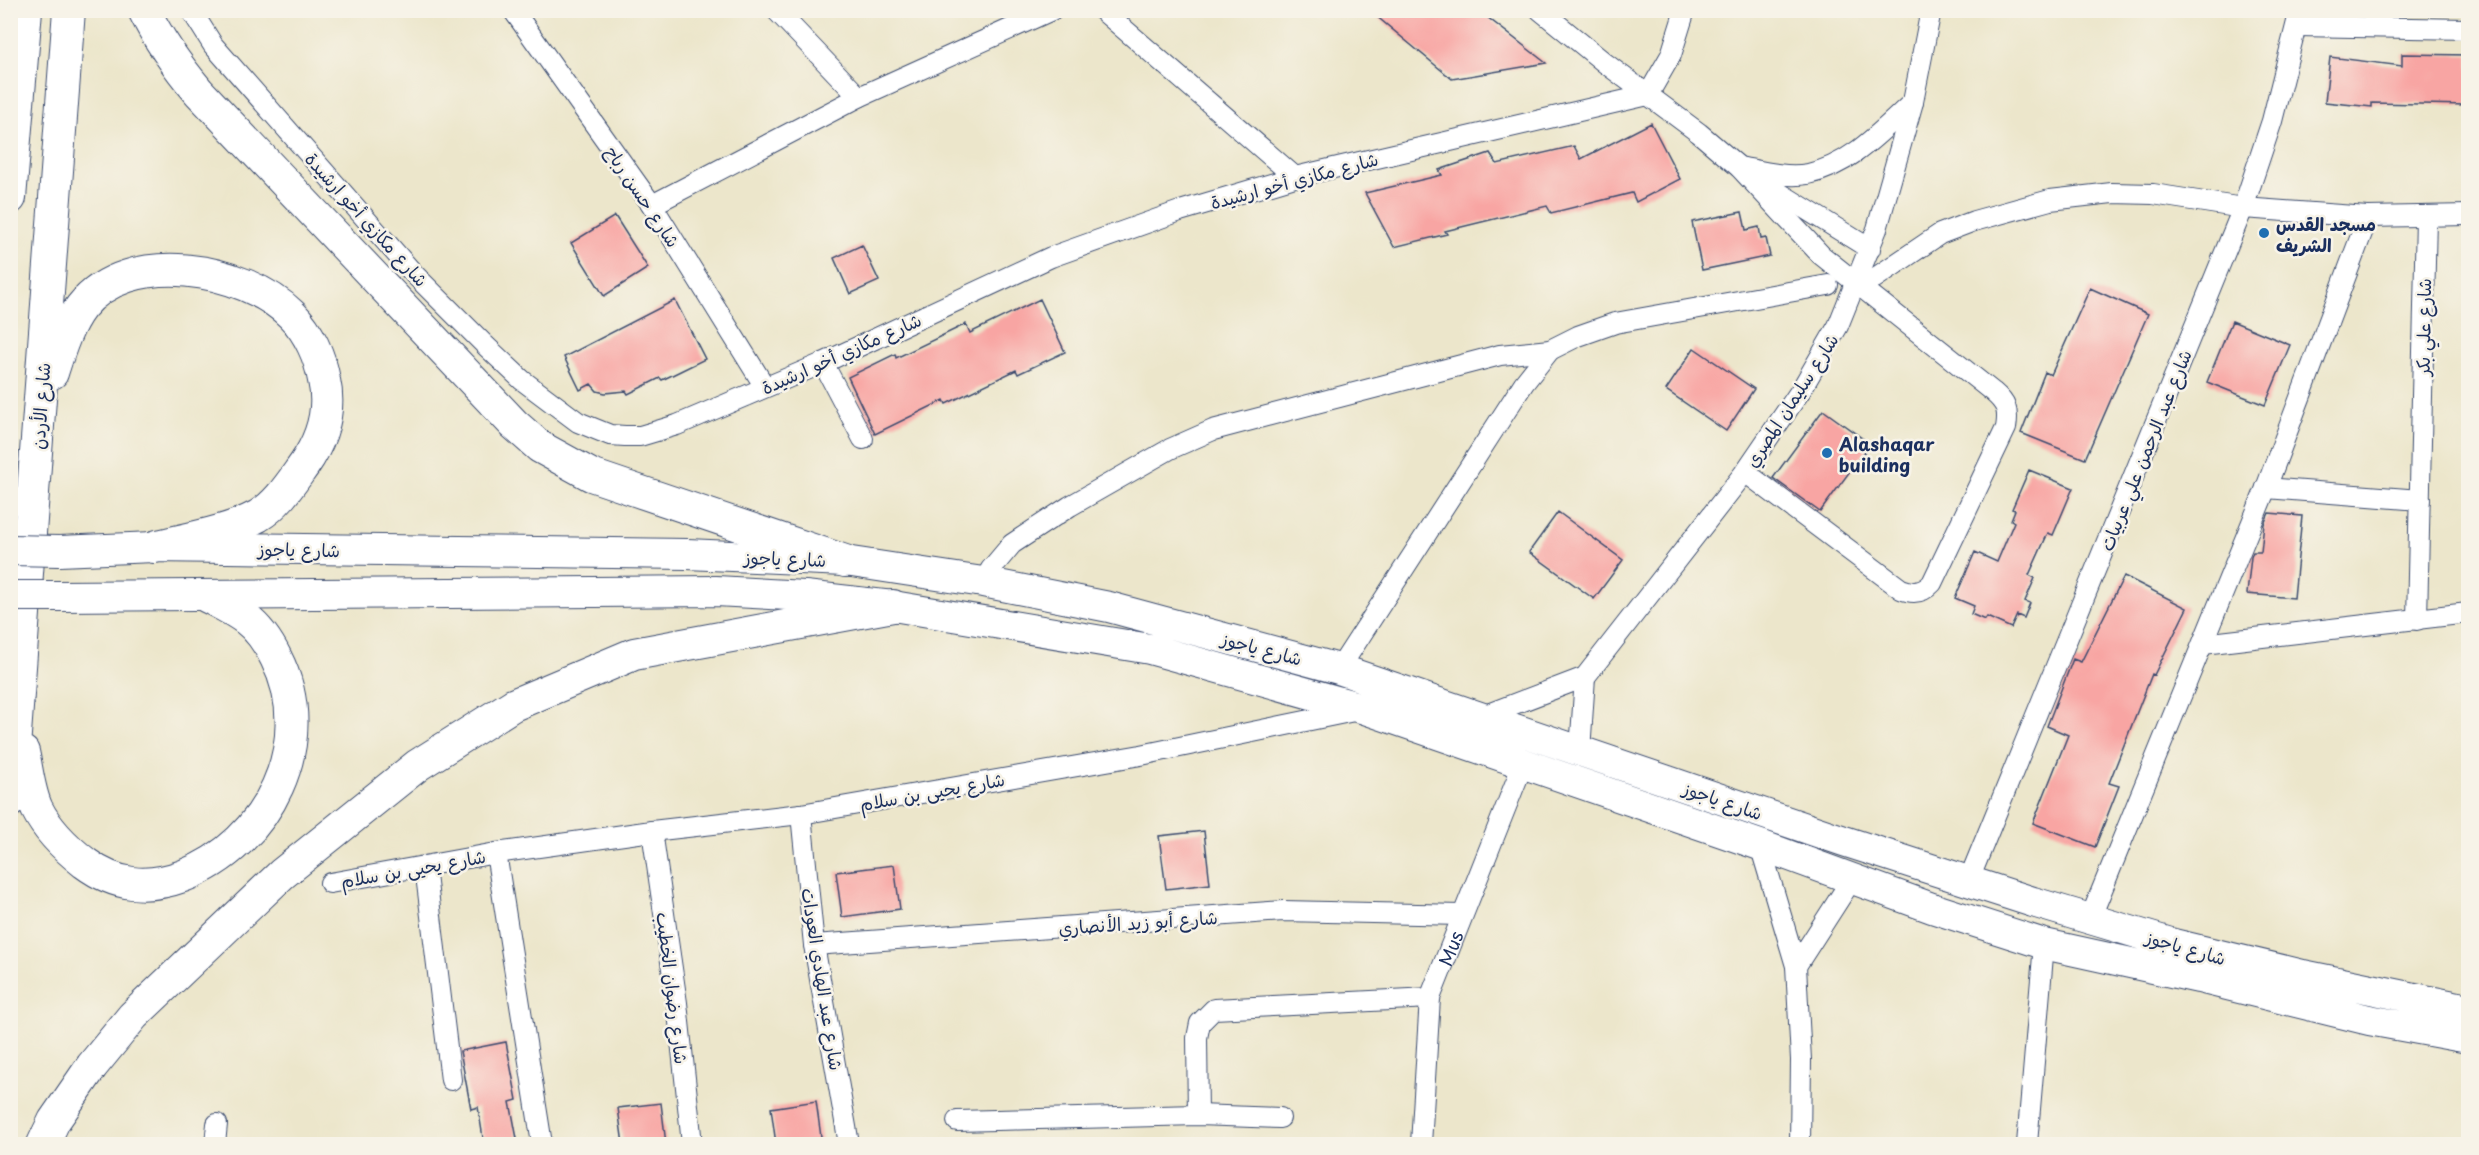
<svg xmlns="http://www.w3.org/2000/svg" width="2479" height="1155" viewBox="0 0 2479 1155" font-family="'Playpen Sans','Playpen Sans Arabic',sans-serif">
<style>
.building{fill:#f8a5a3}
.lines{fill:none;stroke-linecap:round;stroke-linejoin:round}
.minor-casing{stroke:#3a4a6e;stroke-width:22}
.primary-casing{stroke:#3a4a6e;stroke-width:32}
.trunk-casing{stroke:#3a4a6e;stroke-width:34}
.minor{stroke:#fff;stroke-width:20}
.primary{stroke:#fff;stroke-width:30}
.trunk{stroke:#fff;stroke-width:32}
.primary-bridge-casing{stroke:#3a4a6e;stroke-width:32;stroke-linecap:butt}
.primary-bridge{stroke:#fff;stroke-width:30}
.poi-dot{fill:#1f6fb2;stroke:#f7f3e8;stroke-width:2}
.labels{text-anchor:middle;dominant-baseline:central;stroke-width:5;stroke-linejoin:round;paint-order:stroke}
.street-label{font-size:18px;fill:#1b2f5e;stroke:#f7f3e8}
.poi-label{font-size:18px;font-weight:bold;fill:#1b2f5e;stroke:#f7f3e8;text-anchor:start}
</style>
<rect width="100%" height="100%" fill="#f7f3e8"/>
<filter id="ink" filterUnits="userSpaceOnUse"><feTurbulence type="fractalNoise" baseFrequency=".0167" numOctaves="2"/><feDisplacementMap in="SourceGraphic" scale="12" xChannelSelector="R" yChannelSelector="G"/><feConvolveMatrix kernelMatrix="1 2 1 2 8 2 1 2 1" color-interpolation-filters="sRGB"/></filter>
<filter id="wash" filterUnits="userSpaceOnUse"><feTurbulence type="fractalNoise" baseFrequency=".008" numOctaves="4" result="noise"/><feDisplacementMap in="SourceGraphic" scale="24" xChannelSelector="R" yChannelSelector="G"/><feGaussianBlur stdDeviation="1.35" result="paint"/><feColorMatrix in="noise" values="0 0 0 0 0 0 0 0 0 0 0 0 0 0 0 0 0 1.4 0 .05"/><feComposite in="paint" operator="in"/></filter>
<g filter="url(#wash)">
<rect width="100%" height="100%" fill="#ece6cb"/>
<g id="blocks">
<path class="building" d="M1369,10H1478L1546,63L1452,79Z
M2402,54L2469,55V105L2372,103V107L2325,102L2330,57L2402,66Z
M1651,123L1680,179L1636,202L1632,193L1551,213L1547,206L1445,231L1447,234L1394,247L1365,193L1442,175L1439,170L1490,153L1497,164L1574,146L1581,159Z
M1742,212L1746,230L1759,227L1761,239L1766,238L1770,256L1702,270L1692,222Z
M615,216L648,268L604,296L571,243Z
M862,245L879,281L850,294L834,258Z
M2090,288L2148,314L2085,459L2021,433L2045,372L2051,375Z
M1040,299L1065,352L1018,374L1016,370L946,404L944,400L875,434L848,377L895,354L896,358L966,324L970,333Z
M675,300L705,359L662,380L660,378L628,394L626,391L605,393L597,391L591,384L580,390L564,357Z
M2232,321L2290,345L2265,405L2207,382Z
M1694,348L1754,389L1726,431L1666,390Z
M1823,410L1870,444L1820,512L1773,478Z
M2029,470L2073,488L2053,535L2048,533L2029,575L2035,578L2025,601L2030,603L2024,618L2017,615L2011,628L1987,617L1985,620L1971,614L1974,606L1955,598L1975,552L1997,562L2014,522L2011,520L2015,510L2012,509Z
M1558,512L1623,560L1594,599L1529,552Z
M2269,513L2302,516L2294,598L2247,594L2251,557L2253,552H2261L2264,524Z
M2124,576L2187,608L2154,675L2152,674L2109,783L2119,786L2095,847L2033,823L2068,735L2047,726L2073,659L2081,662Z
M1204,831L1210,884L1166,889L1159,836Z
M894,865L900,909L842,917L836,872Z
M506,1042L517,1100L510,1102L518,1144H484L478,1107L471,1109L460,1051Z
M816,1101L822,1144H776L771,1108Z
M661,1103L666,1144H623L618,1108Z"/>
</g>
</g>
<g filter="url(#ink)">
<use href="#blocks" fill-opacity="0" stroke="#3a4a6e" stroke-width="1.5"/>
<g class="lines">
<defs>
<g id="minor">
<path d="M191,10L213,45L414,274L487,347L522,380L578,422L610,435L625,436H640L677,425L823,363L1051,257L1180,211L1295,177L1648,95"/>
<path d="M513,10L652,205L765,387"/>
<path d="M776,10L859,97"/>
<path d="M1102,10L1295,177"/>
<path d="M1540,10L1605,63L1699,133L1739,167L1821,255L1993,392C2006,403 2009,410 2006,428L1932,583C1923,593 1913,594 1901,589L1745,472"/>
<path d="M2297,26L2468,29"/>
<path d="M1648,95L1671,55L1685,10"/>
<path d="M1739,167C1760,171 1786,178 1808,174C1850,166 1882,130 1913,102"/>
<path d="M1762,182L1870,249"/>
<path d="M652,205L859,97L1052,10"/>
<path d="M1856,282L1875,278L1940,234L1974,221L2050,200L2112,193L2153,194L2243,208L2368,217L2468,215"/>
<path d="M823,363L863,439"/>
<path d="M2266,488L2420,500"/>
<path d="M983,582L991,569L1012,544L1070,506L1170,449L1213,430L1500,355L1550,350L1578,336L1615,323L1828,285"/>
<path d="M2417,620L2426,217"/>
<path d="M2203,644L2468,613"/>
<path d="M1339,669L1524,383L1550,350"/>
<path d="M1480,717L1585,677L1745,472L1801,390L1838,326L1877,229L1913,102L1931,10"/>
<path d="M1580,751L1585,677"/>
<path d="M801,814L814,945L849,1144"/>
<path d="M652,831L677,1003L692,1144"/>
<path d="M1760,845L1796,966L1801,1060L1800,1144"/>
<path d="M496,853L542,1144"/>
<path d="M425,867L451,1080"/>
<path d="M1968,882L2243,208L2272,121L2300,10"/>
<path d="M330,883L496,853L652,831L801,814L1141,755L1359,710"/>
<path d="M2090,919L2266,488L2368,217"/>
<path d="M814,945L1283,911L1462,915"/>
<path d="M1796,966L1852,879"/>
<path d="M1198,1115L1197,1038L1200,1023L1214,1009L1430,998"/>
<path d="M957,1121L1198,1115L1280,1118"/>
<path d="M215,1144L217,1124"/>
<path id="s1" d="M1421,1144L1430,998L1523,764"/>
<path d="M2027,1144L2044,944"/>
</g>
<path id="primary" d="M59,551L154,547L687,554L845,561L983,582L1109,607L1339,669L1844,841L2033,902L2174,944L2303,975L2468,1009
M57,596L716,591L805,596L893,606L1150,649L1365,709L1760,845L1932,908L2044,944L2199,978L2369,1020L2468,1038"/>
<path id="trunk" d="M144,10C159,41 177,66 199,92L514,424L540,447L591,475L845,561
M10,198L26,10
M52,373C59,351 67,325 81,307C128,247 244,267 292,315C309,332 320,357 324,380C331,411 322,439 304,465C291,483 278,504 258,516C229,532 186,539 154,547
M23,752C27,769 29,792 37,809C47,829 67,849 85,863C116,886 147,889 183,876C268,844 319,742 276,658C269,644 258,628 246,619C234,610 219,603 206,596
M10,801L69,10
M43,1144L54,1121L92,1066L133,1016L282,874L418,765L513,705L634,654L893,606"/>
</defs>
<use href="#minor" class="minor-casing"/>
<use href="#primary" class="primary-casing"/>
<use href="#trunk" class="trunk-casing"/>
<use href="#minor" class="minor"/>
<use href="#primary" class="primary"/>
<use href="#trunk" class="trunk"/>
<defs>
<path id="primary-bridge" d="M10,550L59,551
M10,596H57"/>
</defs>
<use href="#primary-bridge" class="primary-bridge-casing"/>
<use href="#primary-bridge" class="primary-bridge"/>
</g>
</g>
<g class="poi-dot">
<circle cx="2264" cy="233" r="6"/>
<circle cx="1827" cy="453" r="6"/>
</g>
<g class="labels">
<g class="street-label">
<text transform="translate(1294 180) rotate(-15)">شارع مكازي أخو ارشيدة</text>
<text transform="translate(643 196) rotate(56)">شارع حسن رباح</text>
<text transform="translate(367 219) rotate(48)">شارع مكازي أخو ارشيدة</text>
<text transform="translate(2423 327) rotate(-89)">شارع علي بكر</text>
<text transform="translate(841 353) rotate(-24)">شارع مكازي أخو ارشيدة</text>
<text transform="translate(1791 400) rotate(-57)">شارع سليمان المصري</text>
<text transform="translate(40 406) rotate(-86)">شارع الأردن</text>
<text transform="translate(2145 450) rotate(-68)">شارع عبد الرحمن علي عربيات</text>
<text transform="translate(299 549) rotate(1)">شارع ياجوز</text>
<text transform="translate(785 558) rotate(2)">شارع ياجوز</text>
<text transform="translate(1262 648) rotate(15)">شارع ياجوز</text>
<text transform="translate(932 791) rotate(-10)">شارع يحيى بن سلام</text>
<text transform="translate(1723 800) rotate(19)">شارع ياجوز</text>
<text transform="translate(413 868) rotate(-10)">شارع يحيى بن سلام</text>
<text transform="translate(1138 922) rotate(-4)">شارع أبو زيد الأنصاري</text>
<text transform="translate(2186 947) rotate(16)">شارع ياجوز</text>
<text stroke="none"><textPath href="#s1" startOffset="200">Mus</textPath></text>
<text transform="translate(823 979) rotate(81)">شارع عبد الهادي العودات</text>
<text transform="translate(673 988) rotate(83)">شارع رضوان الخطيب</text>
</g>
<g class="poi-label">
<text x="2276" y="223">مسجد القدس<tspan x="2276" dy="21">الشريف</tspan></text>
<text x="1839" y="443">Alashaqar<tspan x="1839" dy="21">building</tspan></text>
</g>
</g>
<rect width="2479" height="1155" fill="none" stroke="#f7f3e8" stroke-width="36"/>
</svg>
